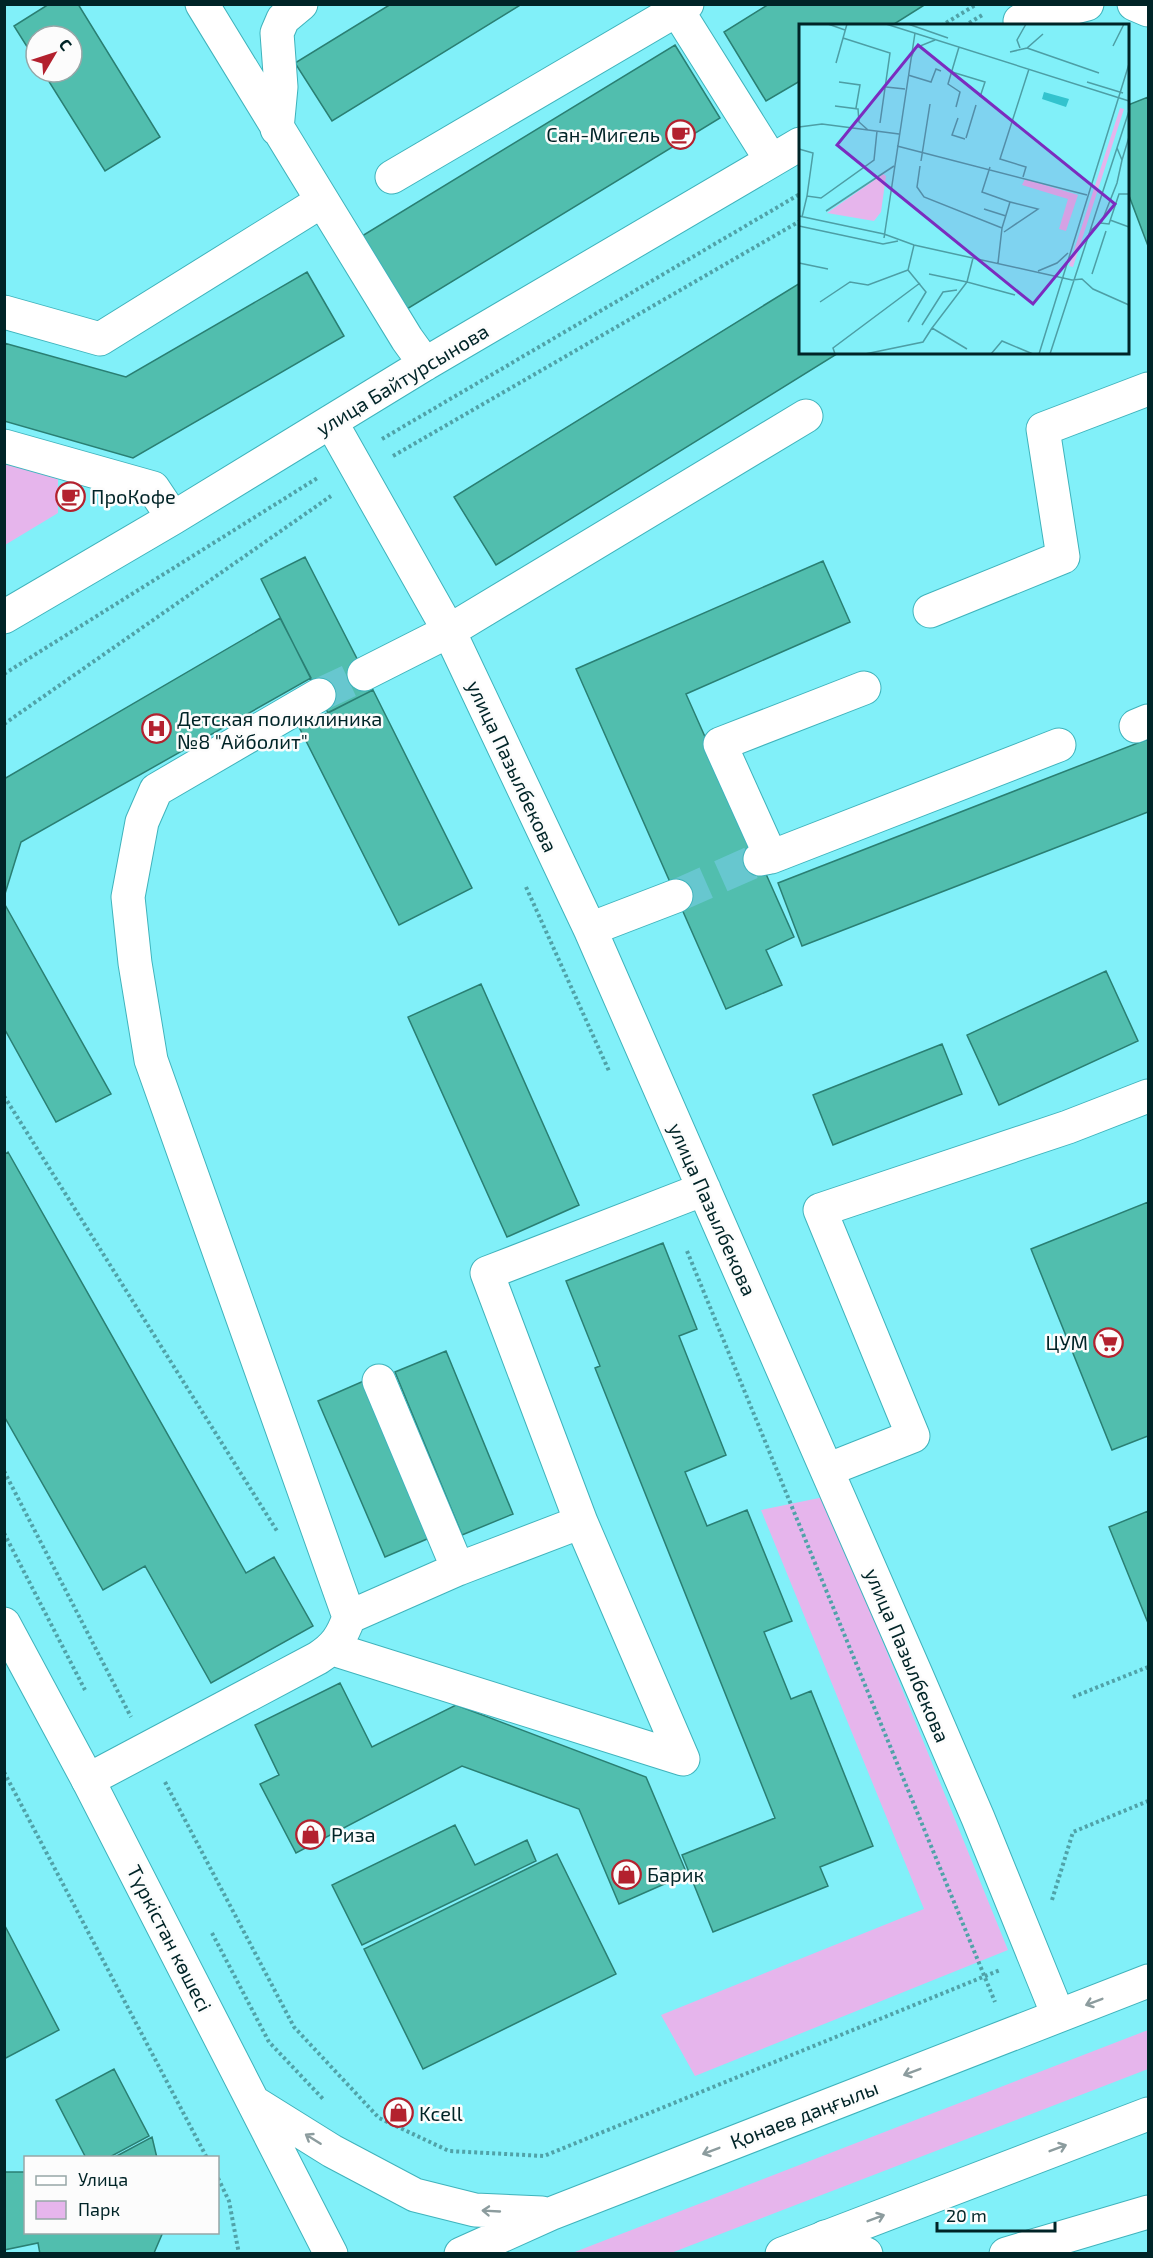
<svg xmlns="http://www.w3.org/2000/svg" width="1153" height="2258" viewBox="0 0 1153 2258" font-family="'Exo 2',sans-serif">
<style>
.green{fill:#e6b5ec}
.building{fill:#51beae;stroke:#2a7f73;stroke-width:1.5}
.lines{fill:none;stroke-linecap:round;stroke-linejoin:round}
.minor-tunnel{stroke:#67c7cf;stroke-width:33;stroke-dasharray:33 16;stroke-linecap:butt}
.minor-casing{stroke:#3fb3bc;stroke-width:35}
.major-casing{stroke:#3fb3bc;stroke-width:35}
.path{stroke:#50a2a8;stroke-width:4;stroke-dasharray:3 3;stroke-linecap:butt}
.minor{stroke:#fff;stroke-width:33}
.major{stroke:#fff;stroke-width:33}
.oneway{stroke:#8c9c9e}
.labels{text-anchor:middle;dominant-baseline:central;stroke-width:5;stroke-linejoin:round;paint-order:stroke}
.poi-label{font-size:20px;fill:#002427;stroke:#fcfcfc;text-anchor:start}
.street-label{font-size:20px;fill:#002427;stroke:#fcfcfc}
.inset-road{fill:none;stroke:#4d9ea5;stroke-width:1.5}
.view{fill:#7b2cbf;fill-opacity:0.15;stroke:#7b2cbf;stroke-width:3}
.inset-edge{fill:none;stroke:#002427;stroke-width:3}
</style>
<rect width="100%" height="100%" fill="#81f0f9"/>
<path class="green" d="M5,463L58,479V513L5,545Z
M824,1497L1008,1950L695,2076L661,2015L924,1909L761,1510Z
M1148,2030V2069L671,2253H572Z"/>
<path class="building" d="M49,4H78L160,137L105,171L43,72H72V36H36V61L14,26Z
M391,4H522L332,121L295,63Z
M769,4H926L891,26H800V81L766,101L724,32Z
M675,45L720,118L407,309L362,236Z
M1148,97V246L1128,193V105Z
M307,272L344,336L133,458L4,421V343L126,377Z
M800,283V352H840L496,565L454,497Z
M305,557L373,690L328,713L261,579Z
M823,561L850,622L686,694L794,937L766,950L782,985L726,1009L576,669Z
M280,618L311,678L21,842L4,897V779Z
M373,690L472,888L399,925L299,727Z
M1148,739V812L802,946L778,883Z
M4,903L111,1094L56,1122L4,1028Z
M1106,971L1138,1041L999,1105L967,1035Z
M481,984L579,1205L507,1237L408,1017Z
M942,1044L962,1094L833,1145L813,1095Z
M8,1152L246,1573L274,1557L313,1626L211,1683L145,1566L103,1590L4,1416V1155Z
M1148,1202V1436L1112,1450L1031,1249Z
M663,1243L697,1329L679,1336L726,1455L685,1472L707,1526L747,1510L792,1621L764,1632L791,1699L811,1691L873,1846L820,1867L828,1886L713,1932L682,1855L775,1818L595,1368L600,1366L566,1281Z
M446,1351L513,1514L462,1535L395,1372Z
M366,1380L434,1536L385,1557L318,1401Z
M1148,1511V1623L1109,1527Z
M340,1683L372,1747L456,1705L646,1777L687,1874L619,1904L579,1809L462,1766L296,1853L260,1784L279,1775L255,1725Z
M455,1825L475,1865L527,1840L536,1861L362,1945L332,1885Z
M557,1854L616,1974L423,2069L364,1949Z
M4,1924L59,2030L4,2059Z
M114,2069L149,2136L108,2158H86L56,2100Z
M152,2137L157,2158H113Z
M4,2172H26V2232H163L154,2253L40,2254L38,2243L4,2250Z"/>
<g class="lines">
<path class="minor-tunnel" d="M319,695L364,674
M676,896L760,859"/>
<defs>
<path id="minor" d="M202,4L407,339L425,364
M677,10L771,160
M277,129L281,87L277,33L283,19L301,4
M392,177L687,4
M4,312L100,339L322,201
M331,422L449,631L590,929L916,1674L978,1818L1058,2015
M4,446L153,488L173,518
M930,611L1063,557L1043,429L1148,389
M4,617L173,518L425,364L800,144
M364,674L449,631L806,416
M1136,726L1148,721
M771,857L1059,745
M760,859L771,857L720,744L864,688
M590,929L676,896
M379,1381L458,1569
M827,1470L913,1436L820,1210L1068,1127L1148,1096
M581,1522L487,1273L704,1189
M333,1649L683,1759L581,1522L458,1569L349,1617
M88,1780L318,1658C335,1647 342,1637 349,1617L151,1060L135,963L128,897L142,822L156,790L319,695
M825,2237L866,2254
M1006,2254L1148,2212"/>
<path id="major" d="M1134,4L1148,10
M1020,21L1087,4
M4,1624L88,1780L331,2254
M255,2103L332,2151L415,2195L475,2210L542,2213
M461,2254L550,2214L1148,1981
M782,2254L1148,2114"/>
</defs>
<use href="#minor" class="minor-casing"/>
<use href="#major" class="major-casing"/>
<path class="path" d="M941,26L977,4
M964,26L984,14
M382,439L800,194
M393,456L800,221
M4,674L319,477
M4,724L331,496
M526,887L609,1071
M4,1096L277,1531
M687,1251L995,2002
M4,1471L131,1717
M4,1533L85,1690
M1073,1697L1148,1667
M4,1772L207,2158
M165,1782L294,2027L379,2118L449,2151L544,2156L1000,1970
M1052,1900L1073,1832L1148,1801
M212,1933L269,2042L324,2100
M218,2178L229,2201L239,2254"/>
<use href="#minor" class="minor"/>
<use href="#major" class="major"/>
</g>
<defs><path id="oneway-shaft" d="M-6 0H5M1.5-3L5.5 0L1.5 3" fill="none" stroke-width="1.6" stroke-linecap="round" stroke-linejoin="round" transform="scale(1.5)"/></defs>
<g class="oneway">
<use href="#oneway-shaft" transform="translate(1094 2002) rotate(159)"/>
<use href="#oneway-shaft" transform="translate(912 2072) rotate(159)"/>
<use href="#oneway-shaft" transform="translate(313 2139) rotate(-148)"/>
<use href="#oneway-shaft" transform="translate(1058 2148) rotate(-21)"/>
<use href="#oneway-shaft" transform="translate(711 2151) rotate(159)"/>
<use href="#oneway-shaft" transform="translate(491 2211) rotate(-177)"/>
<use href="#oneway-shaft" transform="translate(876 2218) rotate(-21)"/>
</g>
<defs>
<symbol id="cafe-ring" viewBox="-11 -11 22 22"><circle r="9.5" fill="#fcfcfc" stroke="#b3212e" stroke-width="1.5"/><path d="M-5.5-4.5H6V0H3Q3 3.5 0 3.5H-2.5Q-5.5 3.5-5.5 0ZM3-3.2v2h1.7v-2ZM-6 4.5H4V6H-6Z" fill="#b3212e"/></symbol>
<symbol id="hospital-ring" viewBox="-11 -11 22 22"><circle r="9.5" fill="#fcfcfc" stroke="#b3212e" stroke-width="1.5"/><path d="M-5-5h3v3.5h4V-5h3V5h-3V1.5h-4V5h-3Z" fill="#b3212e"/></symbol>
<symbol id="supermarket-ring" viewBox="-11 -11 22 22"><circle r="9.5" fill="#fcfcfc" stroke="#b3212e" stroke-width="1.5"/><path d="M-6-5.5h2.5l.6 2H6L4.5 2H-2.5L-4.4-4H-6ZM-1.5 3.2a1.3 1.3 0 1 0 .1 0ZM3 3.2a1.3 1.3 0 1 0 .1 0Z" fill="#b3212e"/></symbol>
<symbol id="shop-ring" viewBox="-11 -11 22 22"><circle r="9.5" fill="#fcfcfc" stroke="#b3212e" stroke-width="1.5"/><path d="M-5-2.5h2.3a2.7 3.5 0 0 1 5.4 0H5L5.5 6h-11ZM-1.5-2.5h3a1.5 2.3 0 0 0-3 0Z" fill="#b3212e"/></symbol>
</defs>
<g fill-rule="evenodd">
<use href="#cafe-ring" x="664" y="118" width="33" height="33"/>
<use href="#cafe-ring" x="54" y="480" width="33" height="33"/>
<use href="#hospital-ring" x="140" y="712" width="33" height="33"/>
<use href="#supermarket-ring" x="1092" y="1326" width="33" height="33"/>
<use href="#shop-ring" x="294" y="1818" width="33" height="33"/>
<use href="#shop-ring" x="610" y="1858" width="33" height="33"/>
<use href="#shop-ring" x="382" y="2096" width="33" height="33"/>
</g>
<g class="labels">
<g class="poi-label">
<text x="660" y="134" text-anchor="end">Сан-Мигель</text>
<text x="91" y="496">ПроКофе</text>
<text x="177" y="718">Детская поликлиника<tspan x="177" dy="23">№8 "Айболит"</tspan></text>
<text x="1088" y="1342" text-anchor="end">ЦУМ</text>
<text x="331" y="1834">Риза</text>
<text x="647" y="1874">Барик</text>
<text x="419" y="2113">Kcell</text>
</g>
<g class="street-label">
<text transform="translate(402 379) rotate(-31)">улица Байтурсынова</text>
<text transform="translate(513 766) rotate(65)">улица Пазылбекова</text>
<text transform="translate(713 1209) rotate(66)">улица Пазылбекова</text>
<text transform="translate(908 1655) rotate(67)">улица Пазылбекова</text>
<text transform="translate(170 1938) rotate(63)">Түркістан көшесі</text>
<text transform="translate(804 2114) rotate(-21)">Қонаев даңғылы</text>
</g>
</g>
<g transform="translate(799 24)">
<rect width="330" height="330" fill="#81f0f9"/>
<path d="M321,84L325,85L274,243L270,242ZM84,150L87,152L82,188L75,197L28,189ZM226,155L279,171L267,207L260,205L269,175L223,161Z" fill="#e6b5ec"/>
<path d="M245,68L270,75L267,83L243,75Z" fill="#33c3ce"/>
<path class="inset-road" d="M29,0L46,6M87,0L330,77M109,0L149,14M44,14L91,29L81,99M314,22L325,0M221,24L218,16L227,0M228,24L300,49M211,28L228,24L244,10M112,34L116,24L136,16M37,39L48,0M153,48L186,58L181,73M109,51L132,58L137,45L142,47M40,58L61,61L57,84M288,58L324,69M87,63L106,65M36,82L59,85L60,98L69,106M157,83L161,68L149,60L160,23M159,94L153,111L166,115M0,103L23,100L100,110M167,114L177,81M98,122L288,171M0,125L14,129L8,172M323,136L330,113M122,137L131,80M121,142L118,163L125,173L203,204L199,239M191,143L183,168L211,178M224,153L227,143L201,135L230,45M185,185L207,192M27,187L95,142M0,192L85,210L115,221L273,256L283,255L294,265L330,281M3,193L8,172L22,174L75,136L78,107M311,196L330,203M301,199L310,200L320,170H330M0,202L84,220L99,217M203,204L211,178L239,185L205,208M291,207L303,197L318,159L323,136L318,124M85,214L116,9M174,234L168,258L216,271M0,239L29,245M239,247L258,239L269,229M130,250L168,258L133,304L168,325M293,250L307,207M21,278L51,258L69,261L109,246M109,298L127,268L109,246L115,221M123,301L144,268L158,266M36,330L34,324L121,259M66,330L124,318L133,304M192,330L203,317L234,330M240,330L330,40M251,330L330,87"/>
<path class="view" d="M119,21L316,180L234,280L38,121Z"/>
<rect width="330" height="330" class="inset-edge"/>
</g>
<rect width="1153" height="2258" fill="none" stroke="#002427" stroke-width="12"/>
<rect x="24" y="2156" width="195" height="78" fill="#fcfcfc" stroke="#97a6a7" stroke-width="1.5"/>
<rect x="36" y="2176" width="30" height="9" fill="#ffffff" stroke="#97a6a7" stroke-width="1.5"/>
<text x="78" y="2186" font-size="18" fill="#002427">Улица</text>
<rect x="36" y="2201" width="30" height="18" fill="#e6b5ec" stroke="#97a6a7" stroke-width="1.5"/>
<text x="78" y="2216" font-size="18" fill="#002427">Парк</text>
<g transform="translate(54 54) rotate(51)"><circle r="28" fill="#fcfcfc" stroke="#97a6a7" stroke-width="1.5"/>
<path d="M0-4.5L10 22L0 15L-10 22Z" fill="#b3212e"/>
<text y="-9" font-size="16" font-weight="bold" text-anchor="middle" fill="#002427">С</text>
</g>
<path d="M937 2222v9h118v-9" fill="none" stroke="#002427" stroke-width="3"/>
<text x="946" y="2222" font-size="18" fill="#002427" stroke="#fcfcfc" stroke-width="4.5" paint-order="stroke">20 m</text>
</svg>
